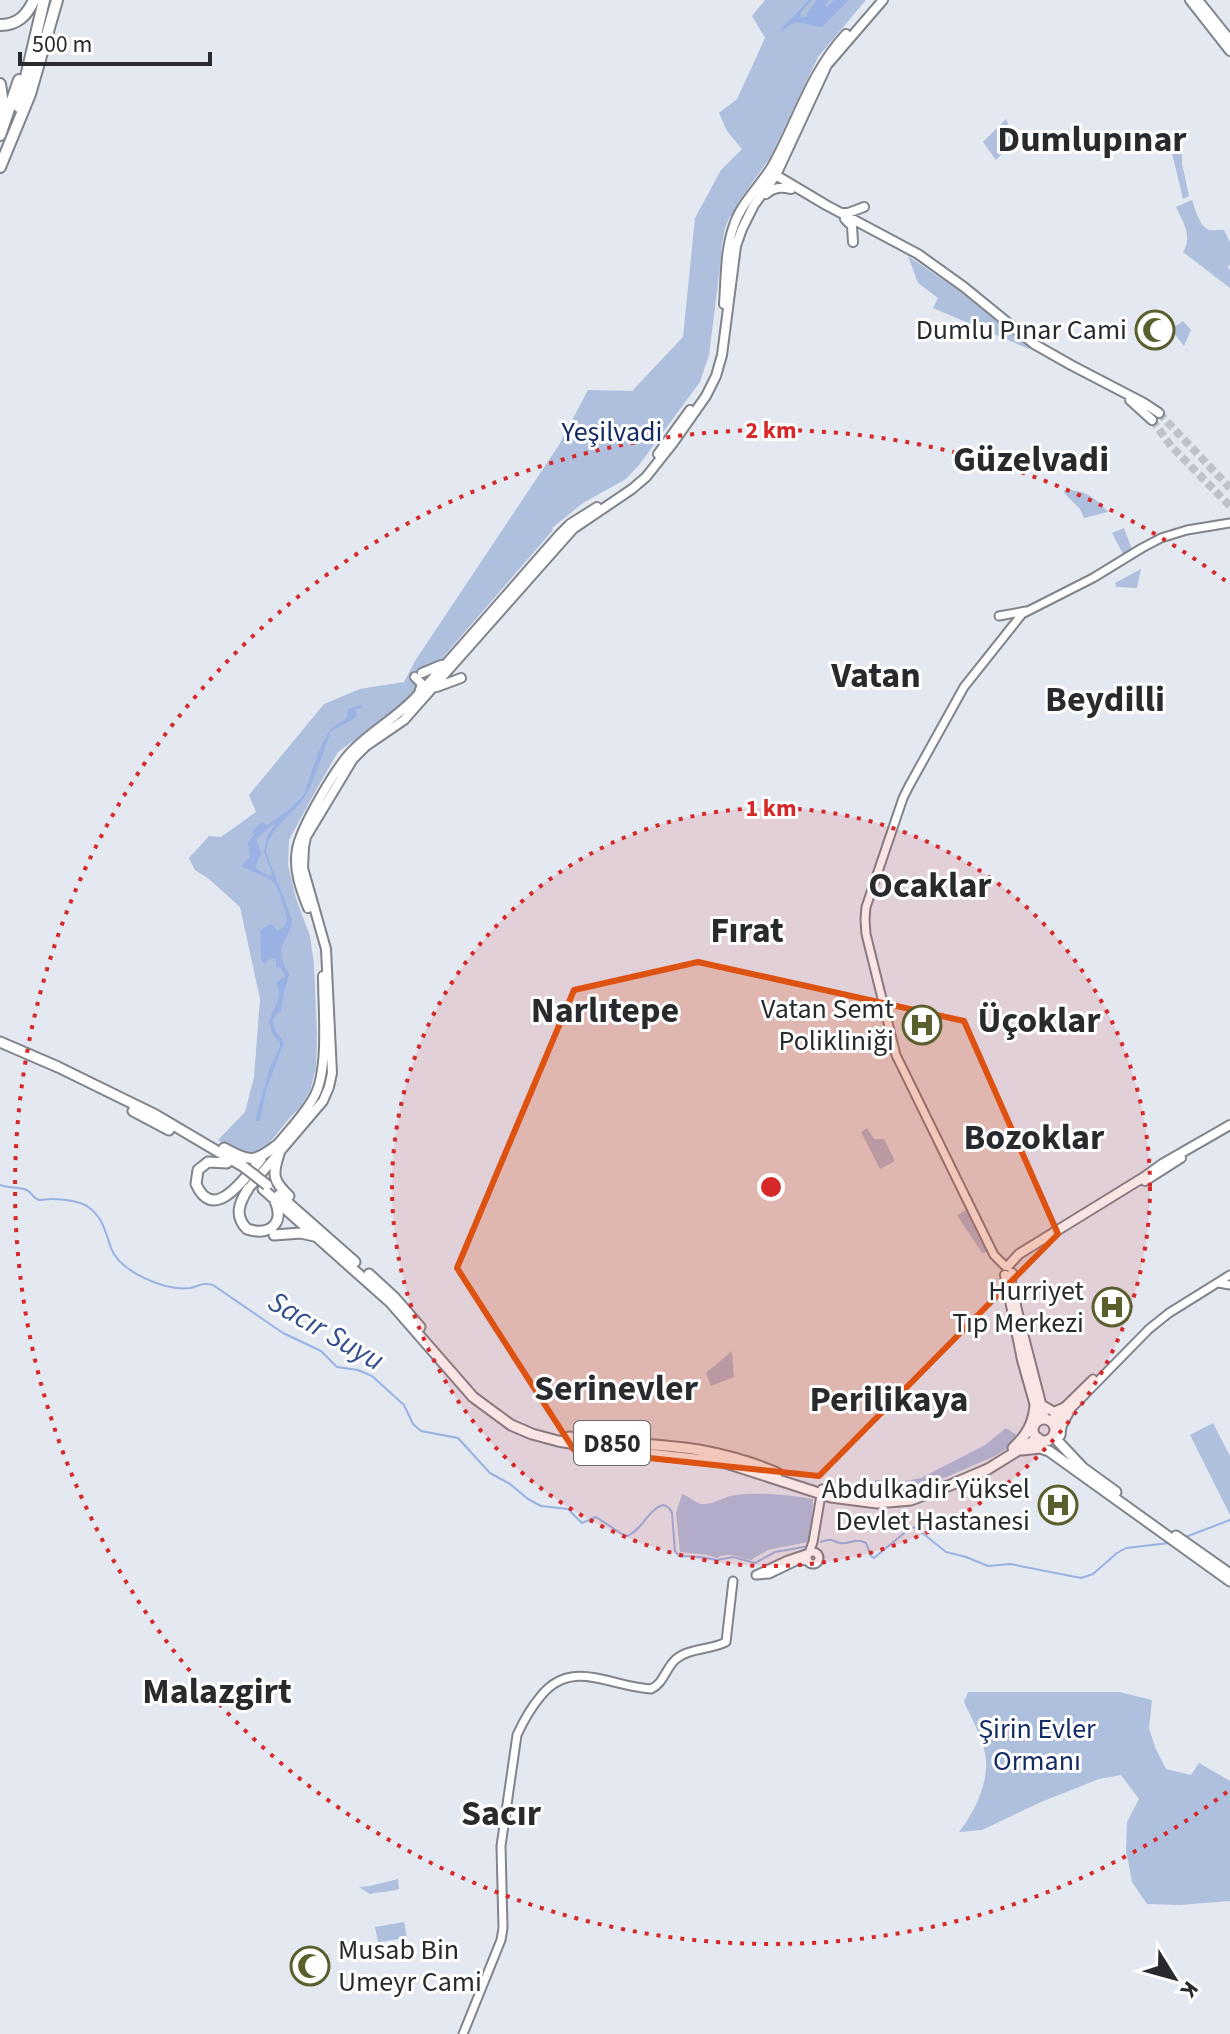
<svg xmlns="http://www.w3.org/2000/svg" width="1230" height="2034" viewBox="0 0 1230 2034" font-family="'Source Sans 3',sans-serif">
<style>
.green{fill:#afbfde}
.water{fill:#99b2e3;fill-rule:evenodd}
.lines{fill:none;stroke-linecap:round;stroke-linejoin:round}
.stream{stroke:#99b2e3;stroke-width:2}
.primary-tunnel{stroke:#bec2ca;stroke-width:8;stroke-dasharray:8 4;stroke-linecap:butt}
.secondary-casing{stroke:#80848b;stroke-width:11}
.primary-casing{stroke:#80848b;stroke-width:12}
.trunk-casing{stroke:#80848b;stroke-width:13}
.motorway-casing{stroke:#80848b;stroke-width:14}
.secondary{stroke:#fff;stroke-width:7}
.primary{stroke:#fff;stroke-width:8}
.trunk{stroke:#fff;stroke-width:9}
.motorway{stroke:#fff;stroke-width:10}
.trunk-bridge-casing{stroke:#80848b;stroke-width:13;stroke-linecap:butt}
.trunk-bridge{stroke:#fff;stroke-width:9}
.marked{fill:#de570e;fill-opacity:0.2;stroke:#de570e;stroke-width:6;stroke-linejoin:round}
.ring{fill:none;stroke:#d62828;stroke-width:4;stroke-dasharray:4 8}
.labels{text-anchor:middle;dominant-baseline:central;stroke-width:6;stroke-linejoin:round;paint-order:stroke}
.shield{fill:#fff;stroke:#686a6c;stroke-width:2}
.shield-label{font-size:26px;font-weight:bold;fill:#282a2d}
.poi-label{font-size:28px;fill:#282a2d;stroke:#fff;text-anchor:end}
.park-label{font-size:28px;fill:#142c66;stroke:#fff}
.water-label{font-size:30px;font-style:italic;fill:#334f8c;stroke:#fff}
.district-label{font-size:36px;font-weight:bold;fill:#282a2d;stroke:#fff}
.centre{fill:#d62828;stroke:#fff;stroke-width:4}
.ring-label{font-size:24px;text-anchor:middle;font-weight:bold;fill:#d62828;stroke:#fff;stroke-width:6;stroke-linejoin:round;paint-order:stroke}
</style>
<rect width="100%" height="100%" fill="#e4e8f1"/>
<path class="green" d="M765,0H866L818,57L770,158L739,201L732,216H730L725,228L721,250L722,251L709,355L700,382L639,465L626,479L583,503L552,528L553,530L399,708L338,752L315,792L289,840L288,865L296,898L310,936L314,964L317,1034L316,1068L310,1091L299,1109L291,1116L263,1151L249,1155L239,1153L218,1140L245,1112L254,1077L260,999L240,907L209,879L195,870L189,858L209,836L221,837L256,812L249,795L324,704L360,689L404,682L415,661L559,445L588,390L632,391L683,337L695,218L721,170L742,149L727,131L719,113L737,99L765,38L752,16Z
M1006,119L1015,140L996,160L983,142Z
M1174,151L1182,153V164L1189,196L1183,199L1172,153Z
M1192,200C1195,209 1200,228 1210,230C1215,231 1219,229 1224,230L1230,242V264L1228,267L1230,270V288L1183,252C1193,236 1183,222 1176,207Z
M908,256L958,290L1029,347V349L933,308L938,298L918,283Z
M1183,321L1191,330L1184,346L1169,327L1171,323L1176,326Z
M1065,490C1085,490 1095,497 1108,512L1084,518L1080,509L1064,493Z
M1124,528L1133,552L1124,556L1112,533Z
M1141,569L1137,588L1116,587L1115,583Z
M867,1128L874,1139H884L895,1161L880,1169L861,1132Z
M966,1210L987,1252L982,1253L957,1215Z
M732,1351L734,1377L711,1386L706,1373Z
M1213,1423L1230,1456V1515L1190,1435Z
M1006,1428L1020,1437L1011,1446L993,1457L930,1484L906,1492L889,1494L873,1493L875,1480L905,1481L921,1478L985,1445Z
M682,1494C689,1496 697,1505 704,1504C715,1504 725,1496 735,1495C760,1492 789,1495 813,1499L811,1537L808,1542L768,1550L751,1560C738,1558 729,1551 717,1558L707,1555L680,1552L676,1513Z
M968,1692H1119L1152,1700L1149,1728L1155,1747L1166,1769L1191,1775L1199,1763L1230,1781V1901L1180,1905L1147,1904L1132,1882L1126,1851L1127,1822L1139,1799L1121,1775L1099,1779L1041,1802L982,1830L959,1832C976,1810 992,1777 984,1749C980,1733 971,1717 964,1702Z
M398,1879L399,1889C390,1892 379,1892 370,1894L359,1887L370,1886Z
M404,1922L407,1938L378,1942L375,1927Z"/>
<path class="water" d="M809,0H812L800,13L801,17H807L808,12L817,0H829L825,5L827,7L834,0H849L822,27C802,25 796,15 781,33L783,27Z
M361,705L362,707L355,710L357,717L331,731C324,749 312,789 302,801C288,818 268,830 266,852L292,920C287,950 272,940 289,975L282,1000L281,1011C265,1020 277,1032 284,1043L266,1090L260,1121H255L270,1067L280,1047V1042L273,1035L269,1021C274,1007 284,997 276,983L285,976L281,968L276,967V959L272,958L267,960L265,964L261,959L260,930L271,924L278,931L285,925L287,920L282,900L275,884L270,879L241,866C254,855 249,855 248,842L254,835L252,831L262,822L267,825C280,817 295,806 304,794C312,774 317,750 329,732C336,721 349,724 348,709ZM274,824V826L268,834L264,852L272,873L269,876L255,868L261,853L256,839Z"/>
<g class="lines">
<path class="stream" d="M0,1185C8,1188 16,1187 24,1189C32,1191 32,1198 39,1200C40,1200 50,1199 51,1199C63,1199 76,1200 87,1206C103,1217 105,1231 111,1248C120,1272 165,1291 190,1288C199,1286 203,1282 213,1285L283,1333L321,1351L337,1367L358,1370L372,1376L404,1405L413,1424L421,1431L458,1438L490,1473L510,1484L528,1499L541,1506L568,1509L582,1523L596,1517L622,1534L627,1536C643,1530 648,1508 664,1505L669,1508L672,1513L675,1551L679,1556L700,1557L717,1560L733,1557L755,1563L775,1552L809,1546
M1183,1538L1230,1520
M821,1542C832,1538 830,1540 840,1543C850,1545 854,1537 866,1543L871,1556L874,1558L908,1530L915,1527L946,1552L966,1557L988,1566L1010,1564L1081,1578L1093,1574L1117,1553L1126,1548L1169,1543"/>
<path class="primary-tunnel" d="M1159,413L1230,488
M1152,420L1171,446L1230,506"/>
<defs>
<path id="secondary" d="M999,616L1026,611
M1005,1266L994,1255L896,1055L866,934L865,919L866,907L903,798L909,786L964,687L1022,614L1093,578L1142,548L1161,538L1187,530L1230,523
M1218,1283L1230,1285
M1050,1421L1093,1379
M1054,1426L1149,1329L1169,1313L1230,1275
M807 1558a6 6 0 1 1 12 0a6 6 0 1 1-12 0Z
M808,1561L798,1560L769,1574L756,1575L788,1560L809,1553L813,1542L822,1489
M463,2034L501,1940L503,1928L501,1846L517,1735C523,1722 530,1709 540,1697C571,1657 610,1687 651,1689C664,1683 665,1669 676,1659C689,1648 711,1650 726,1642L733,1581"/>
<path id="primary" d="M1190,0L1230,51
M1198,0L1230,40
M774,174L826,205L918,254L964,287L1034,344L1071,365L1144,403L1159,413
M766,194C774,187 781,187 791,189
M842,213H848L864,207
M845,219L852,226L853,242
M724,304C726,277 725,250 734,225C742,201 762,185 774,163C798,119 811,72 846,34
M1130,400L1152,420
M658,454L690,410
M422,673L441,665
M415,677L422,684L419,693
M437,687L461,678
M308,908C301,890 293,870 297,849C301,827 337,765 354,749C373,730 396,718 415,698C465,644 512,588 561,533L570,524L597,507
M277,1145C290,1129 306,1113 315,1095C329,1067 323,1008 323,976
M1145,1181L1181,1158
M248,1189L323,1101L329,1087L332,1073L326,949L303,868L304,847L306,837L353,759L366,746L404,720L573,529L632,489L646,477L673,443L706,396L716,376L722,355L736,246L742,229L754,205L776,175L827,65L883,0
M1008,1266L1019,1254L1144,1177L1162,1164L1230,1125
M1012,1273L1011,1282L1017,1310L1045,1419
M1005,1275L1022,1360L1039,1420
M1042,1405L1054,1412L1063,1408"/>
<path id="trunk" d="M0,1042L58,1067L156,1115L244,1167
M133,1111L169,1130
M224,1148C249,1162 254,1163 277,1145
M279,1154C272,1175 273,1181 289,1196
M227,1163L208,1162L198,1170L196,1184C214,1225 246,1176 261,1159
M248,1189C239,1203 234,1216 247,1229C269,1236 285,1224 275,1201
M263,1189L391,1303L473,1397L511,1425L532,1434L558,1441L612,1450L723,1462L831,1497L877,1503L911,1500L953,1484L988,1469L1038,1438
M279,1195L355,1262
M274,1235L301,1233L314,1236
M369,1274L394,1297L420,1327
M1033 1430a11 11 0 1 1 22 0a11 11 0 1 1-22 0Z
M1060,1435L1061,1426L1070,1409
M1053,1436L1083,1468L1116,1492
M569,1437C612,1444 656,1443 699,1450C726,1455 752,1462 777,1473
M1013,1448C1027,1435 1033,1424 1035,1406
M1022,1450L1040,1448L1049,1451L1230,1581
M1176,1536L1230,1574"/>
<path id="motorway" d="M0,25C18,25 27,15 34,0
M0,84L3,104L0,121
M19,107L44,0
M0,135L19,80
M0,167L30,94L57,0"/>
</defs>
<use href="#secondary" class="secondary-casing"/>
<use href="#primary" class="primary-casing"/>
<use href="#trunk" class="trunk-casing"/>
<use href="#motorway" class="motorway-casing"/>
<use href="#secondary" class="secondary"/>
<use href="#primary" class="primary"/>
<use href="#trunk" class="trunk"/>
<use href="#motorway" class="motorway"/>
<defs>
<path id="trunk-bridge" d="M244,1167L267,1185"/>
</defs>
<use href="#trunk-bridge" class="trunk-bridge-casing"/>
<use href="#trunk-bridge" class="trunk-bridge"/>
</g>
<path class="marked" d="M698,962L964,1021L1058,1234L819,1476L574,1450L457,1268L574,990Z"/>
<circle cx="771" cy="1187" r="379" fill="#d62828" fill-opacity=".12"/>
<g class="ring">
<circle cx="771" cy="1187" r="379"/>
<path d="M1227 1792A757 757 0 1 1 1227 582"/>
</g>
<defs>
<symbol id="mosque-ring" viewBox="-11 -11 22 22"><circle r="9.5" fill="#fff" stroke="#5a5f2d" stroke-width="1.5"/><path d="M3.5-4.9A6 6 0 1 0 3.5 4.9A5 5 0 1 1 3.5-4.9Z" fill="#5a5f2d"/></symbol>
<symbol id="hospital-ring" viewBox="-11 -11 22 22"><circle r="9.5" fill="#fff" stroke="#5a5f2d" stroke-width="1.5"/><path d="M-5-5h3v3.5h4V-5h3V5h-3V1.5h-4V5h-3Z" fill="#5a5f2d"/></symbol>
</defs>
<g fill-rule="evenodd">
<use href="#mosque-ring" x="1133" y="308" width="44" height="44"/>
<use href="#hospital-ring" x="900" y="1003" width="44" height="44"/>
<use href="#hospital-ring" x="1090" y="1285" width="44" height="44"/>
<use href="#hospital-ring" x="1036" y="1483" width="44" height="44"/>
<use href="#mosque-ring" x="288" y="1944" width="44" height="44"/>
</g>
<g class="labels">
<rect class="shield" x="574" y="1421" width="76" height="44" rx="6"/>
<g class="shield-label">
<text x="612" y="1443">D850</text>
</g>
<g class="poi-label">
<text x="1127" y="330">Dumlu Pınar Cami</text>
<text x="894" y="1009">Vatan Semt<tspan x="894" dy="32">Polikliniği</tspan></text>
<text x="1084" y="1291">Hurriyet<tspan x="1084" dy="32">Tıp Merkezi</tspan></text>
<text x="1030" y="1489">Abdulkadir Yüksel<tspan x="1030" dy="32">Devlet Hastanesi</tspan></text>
<text x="338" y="1950" text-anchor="start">Musab Bin<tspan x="338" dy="32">Umeyr Cami</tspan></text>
</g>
<g class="park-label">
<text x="612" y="432">Yeşilvadi</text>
<text x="1037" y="1729">Şirin Evler<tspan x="1037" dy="32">Ormanı</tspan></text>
</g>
<g class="water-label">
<text transform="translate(326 1331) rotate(30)">Sacır Suyu</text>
</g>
<g class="district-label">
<text x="1092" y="139">Dumlupınar</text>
<text x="1031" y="459">Güzelvadi</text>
<text x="876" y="675">Vatan</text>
<text x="1105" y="699">Beydilli</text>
<text x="930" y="885">Ocaklar</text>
<text x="747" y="930">Fırat</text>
<text x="605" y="1010">Narlıtepe</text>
<text x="1039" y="1020">Üçoklar</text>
<text x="1034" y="1137">Bozoklar</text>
<text x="616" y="1388">Serinevler</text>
<text x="889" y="1399">Perilikaya</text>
<text x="217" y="1691">Malazgirt</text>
<text x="501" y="1813">Sacır</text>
</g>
</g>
<circle cx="771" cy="1187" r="12" class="centre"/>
<g class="ring-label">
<text x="771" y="438">2 km</text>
<text x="771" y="816">1 km</text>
</g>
<g transform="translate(1174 1978) rotate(127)" stroke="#ffffff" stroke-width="6" paint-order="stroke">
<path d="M0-6L14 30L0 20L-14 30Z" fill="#282a2d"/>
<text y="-12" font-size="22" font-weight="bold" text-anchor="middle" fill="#282a2d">K</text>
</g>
<path d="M20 52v12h190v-12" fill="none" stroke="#282a2d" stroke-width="4"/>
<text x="32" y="52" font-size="24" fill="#282a2d" stroke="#ffffff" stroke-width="6" paint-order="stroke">500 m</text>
</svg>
